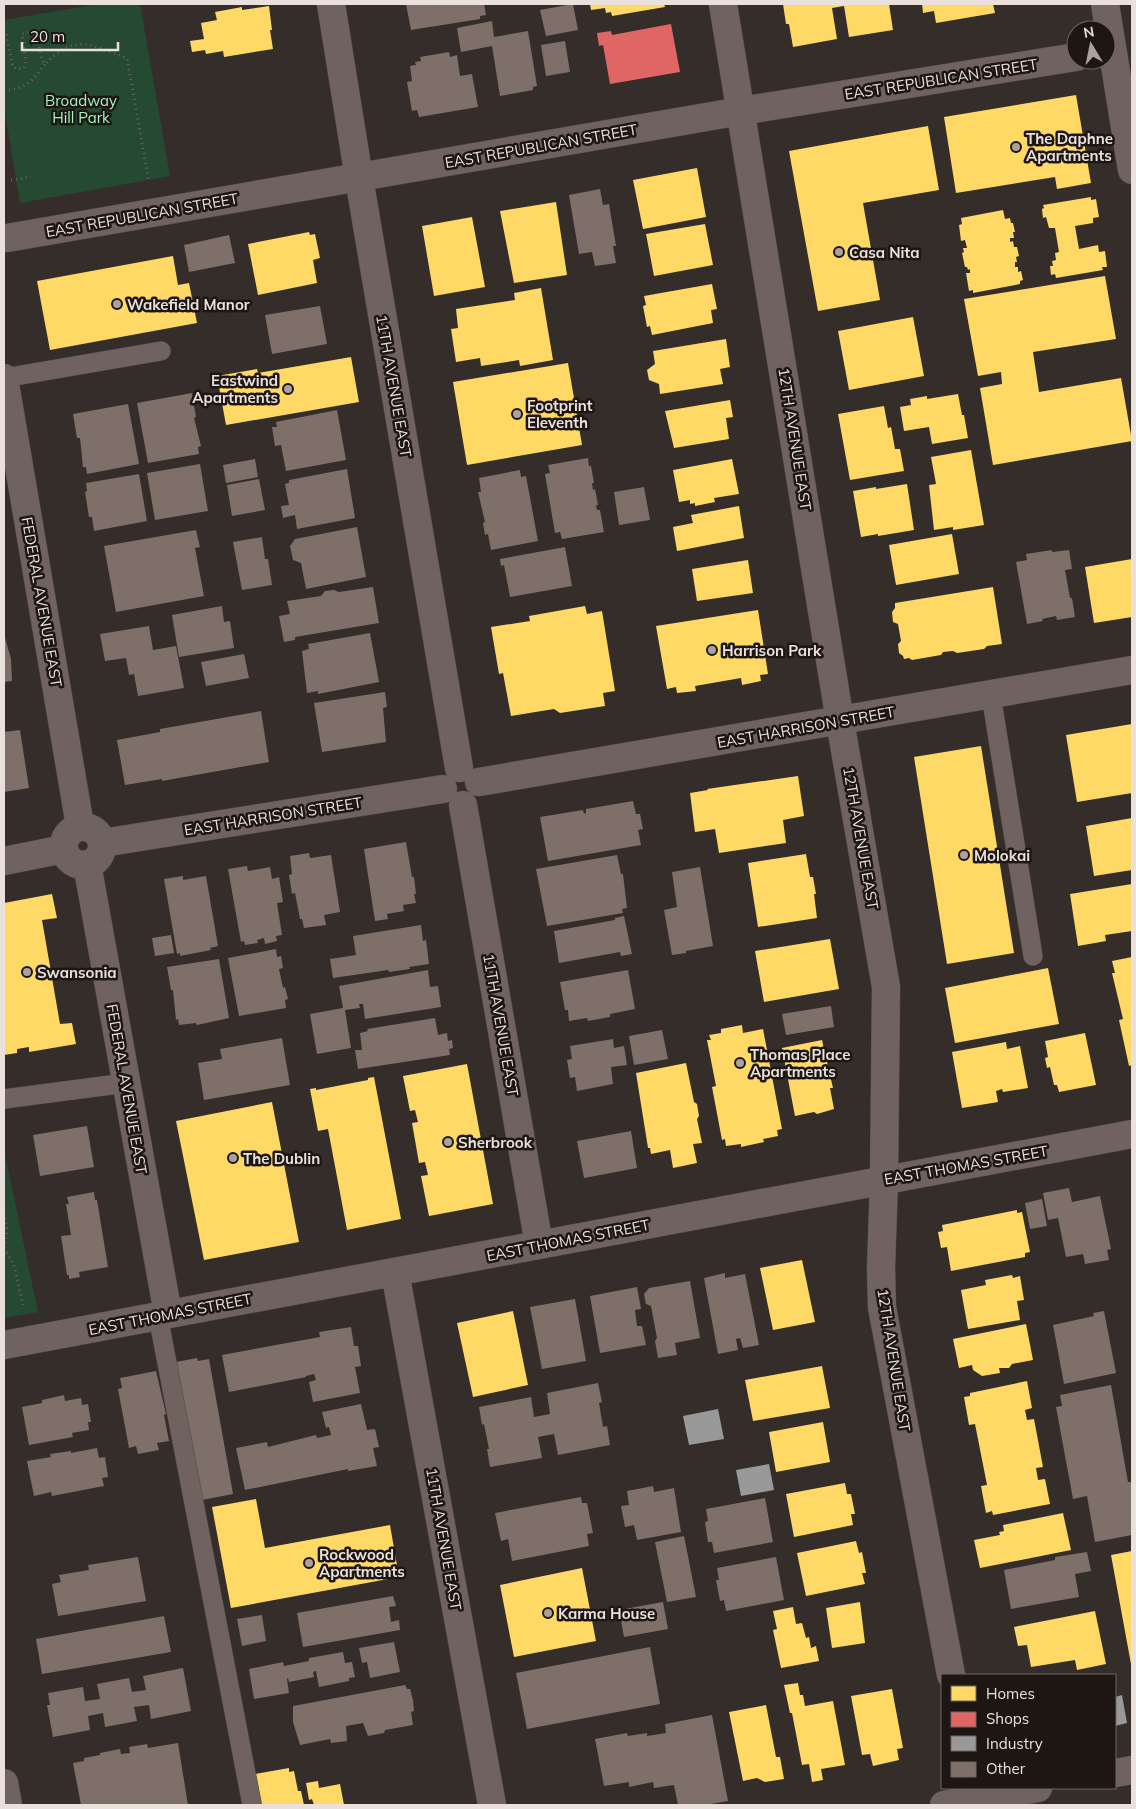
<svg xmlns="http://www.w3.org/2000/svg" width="1136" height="1809" viewBox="0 0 1136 1809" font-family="Mulish,sans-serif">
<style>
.green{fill:#254a31}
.homes{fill:#ffd966}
.shops{fill:#e06666}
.industry{fill:#999}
.building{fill:#7e6f68}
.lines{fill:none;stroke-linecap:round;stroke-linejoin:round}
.service-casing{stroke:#514b47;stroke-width:20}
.minor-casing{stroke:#514b47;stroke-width:29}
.tertiary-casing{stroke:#514b47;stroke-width:29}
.path{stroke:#6d6360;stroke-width:3;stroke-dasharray:1 4;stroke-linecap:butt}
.service{stroke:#70625e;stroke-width:19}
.minor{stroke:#70625e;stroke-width:28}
.tertiary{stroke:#70625e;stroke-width:28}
.poi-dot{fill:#aba29e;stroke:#1d1613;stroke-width:2}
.labels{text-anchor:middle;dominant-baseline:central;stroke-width:5;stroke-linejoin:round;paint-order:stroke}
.street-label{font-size:15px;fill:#eae1dc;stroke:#1d1613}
.park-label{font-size:15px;fill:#a1f3bc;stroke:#1d1613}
.poi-label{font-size:15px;font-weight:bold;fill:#eae1dc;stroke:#1d1613;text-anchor:start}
</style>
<rect width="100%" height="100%" fill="#352d2a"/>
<path class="green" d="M98,4H140L170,176L20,203L4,107V20Z
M4,1150L38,1312L4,1318Z"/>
<path class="homes" d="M590,4H664L665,7L612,16L611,12L606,13L605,8L591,10Z
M783,4H889L893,30L849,37L844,6L832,8L837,39L793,47L789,24H786Z
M922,4H993L995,13L936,23L934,11L923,13Z
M269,6L272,30H270L273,49L224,57L223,51L206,54L205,50L192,52L190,41L204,39L201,23L217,20L215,12L242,7V10Z
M1076,95L1091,183L1057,189L1055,177L956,193L944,117Z
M928,126L939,190L863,203L880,300L818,311L789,151Z
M697,168L706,217L643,229L633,180Z
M1091,197V200L1096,199L1099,217L1093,218V223L1075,226L1079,249L1098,245L1099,252L1105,251L1107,267H1102L1103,270L1056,278L1055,274L1051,275L1050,266H1053L1052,261L1056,260L1055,253L1059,252L1055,228H1049L1046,217L1043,218L1042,209L1044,208L1043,205Z
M556,202L567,275L514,283L500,211Z
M1003,210L1005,219L1010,218L1011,223H1013L1015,232H1013L1014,238H1010V242L1013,241L1014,247H1017L1019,256L1016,257L1017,262H1015V267H1018V272L1021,271L1023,280L1020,281V284L973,293V290L969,291L966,273H970V269L968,270L967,267H965L962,253L964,252L963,248H967L965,240L961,241L959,225L962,224L961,218Z
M472,217L485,287L434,296L422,226Z
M705,224L713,265L654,276L646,234Z
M309,232L310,235L315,234L320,258L313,260L317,283L258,295L248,244Z
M173,256L178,285L189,283L197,323L50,350L37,281Z
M1105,276L1116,339L1033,352L1039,392L1121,378L1132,441L993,465L980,388L1002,384L1001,372L978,376L964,299Z
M712,284L717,309L711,310L713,323L652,335L650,326L647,327L643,306L646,305L644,296Z
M541,288L553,360L520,366L519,360L481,366L480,358L456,362L451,329L458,328L456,309L515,300L514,293Z
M913,317L924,376L849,390L838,331Z
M726,339L730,367L720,369L723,384L660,394L659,384L649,380L647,370L655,364L653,351Z
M351,357L359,402L226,425L217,376L257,369L258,373Z
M568,363L582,445L467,465L453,382Z
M958,394L962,415H964L968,438L932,444L929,427L904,431L900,407L911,405L910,399L927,396V399Z
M730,400L733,417L726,418L729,439L674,448L665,411Z
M884,406L888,428L891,427L895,449H900L904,471L850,480L838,414Z
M971,450L984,525L953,530V527L934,530L929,485L936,484L931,457Z
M732,459L739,494L714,498L715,502L695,506V503L690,504V500L679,502L673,470Z
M907,484L914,530L878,536V534L861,537L853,491L876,487V489Z
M739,506L744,538L677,551L673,527L693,523L691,515Z
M952,534L959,574L896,585L889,545Z
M1132,559V617L1094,623L1085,567Z
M748,560L753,593L697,601L692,569Z
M993,587L1002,644L987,646L984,649L957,653L953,651L943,652L941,655L912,660L909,658L904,659L903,656L899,653L898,644L901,641L898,624L893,622L892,612L895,608V603Z
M585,606L587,614L602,611L615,691L603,693L605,706L560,713L554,709L511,716L503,673L499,674L491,627L530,621L529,616Z
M758,610L768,674L760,675L761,681L742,685L741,678L695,686L696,691L677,693L676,687L667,689L656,626Z
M1132,724V793L1077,802L1066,735Z
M981,746L1014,953L947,964L914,757Z
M798,776L804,816L783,820L786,843L719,853L715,829L695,832L690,793L708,790L707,789Z
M1132,818V870L1094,876L1086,826Z
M806,854L810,877H813L816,894H814L817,918L758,927L748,863Z
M1132,884V931L1105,935L1106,941L1078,946L1070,894Z
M52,894L57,918L42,920L60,1024L72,1023L76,1044L29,1052V1047L17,1049V1053L4,1055V903Z
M830,939L839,989L764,1002L755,951Z
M1132,957V1065L1129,1066L1119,1020L1123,1019L1112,973H1115L1112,961Z
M1048,968L1059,1024L955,1043L945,988Z
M742,1025L743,1033L763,1029L782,1129L777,1130L778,1136L763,1139L764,1142L741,1147V1144L726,1146L725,1139L722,1140L712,1087L716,1086L707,1040H711L709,1035L721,1033V1029Z
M1085,1033L1096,1085L1059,1092L1057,1085H1054L1050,1067L1047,1068L1045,1058L1048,1057L1045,1041Z
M822,1040L833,1088H830L834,1109L817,1114L814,1112L795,1116L782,1048Z
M1006,1042L1007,1049L1020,1046L1028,1088L1003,1092L1002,1089L996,1091L998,1102L962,1108L952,1052Z
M686,1063L694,1102L697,1104L699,1116L697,1119L702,1143L693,1144L697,1163L673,1168L670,1150L651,1154L650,1148H648L636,1073Z
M467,1064L493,1204L429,1216L421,1176L428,1175L425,1162L419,1163L412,1123L418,1122L415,1110L410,1111L403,1076Z
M374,1077L401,1219L347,1230L328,1129L318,1131L310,1089L316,1088V1090L368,1080V1078Z
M272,1102L299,1242L204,1260L176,1121Z
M1017,1210V1213L1022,1212L1030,1252L1025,1253V1257L951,1271L947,1247L941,1248L938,1232L943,1231L942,1225Z
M802,1260L815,1322L773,1330L760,1268Z
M1012,1275L1013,1278L1020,1276L1024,1300L1017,1301L1020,1320L968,1329L961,1290L986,1285L985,1280Z
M513,1311L528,1385L473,1397L457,1323Z
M1026,1324L1033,1360L1012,1364L1009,1368H999L1000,1373L982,1376L973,1370L972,1365L959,1368L953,1339Z
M822,1366L830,1408L753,1421L745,1380Z
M1027,1381L1032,1408L1025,1410L1027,1420L1034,1419L1043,1467L1036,1468L1038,1480L1045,1479L1050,1504L993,1515L992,1511L986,1513L981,1486L987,1485L975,1424L969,1425L964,1397L970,1396V1393Z
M823,1422L830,1462L776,1472L769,1432Z
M845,1483L847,1494H851L855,1514H851L853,1525L794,1537L786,1494Z
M256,1499L265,1548L390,1525L399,1577L231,1608L212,1507Z
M1063,1513L1071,1550L980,1568L974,1540L1000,1535L999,1532L1004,1531L1003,1525Z
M856,1541L859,1553L862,1552L866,1573H862L865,1584L806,1596L797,1553Z
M1132,1551V1664H1131L1111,1555Z
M582,1568L596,1641L514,1657L500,1585Z
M860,1602L865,1643L832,1648L826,1608Z
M793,1607L796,1624L802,1623L806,1638L809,1637L811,1648L816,1646L819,1661L781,1668L773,1630L777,1629L773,1611Z
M1095,1611L1106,1664L1077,1670L1075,1660L1031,1667L1027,1645L1018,1646L1014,1627Z
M798,1683L800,1695H803L805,1706L833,1701L845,1765L821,1769L823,1780L812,1782L809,1764L802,1765L792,1713H790L784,1685Z
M892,1689L903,1748L897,1749L899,1760L873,1766L870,1754L862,1755L851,1696Z
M766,1705L776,1757H780L784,1779L765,1782L757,1778L743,1781L729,1712Z
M289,1768V1772L294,1771L298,1791H301L304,1805H261L255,1774Z
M318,1781L319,1788L340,1784L344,1805H314L312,1799L309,1800L306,1783Z"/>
<path class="shops" d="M671,24L680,72L610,84L603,45L599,46L597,33L611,31L612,35Z"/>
<path class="industry" d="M718,1409L724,1439L689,1445L683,1416Z
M769,1464L774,1490L741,1496L736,1470Z
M1122,1695L1127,1723L1115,1726V1697Z"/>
<path class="building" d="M406,4H484L486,15L480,16V19L411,30Z
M573,4L578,30L546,36L540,10Z
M492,21L494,37L528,31L537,86L533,87V90L500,96L492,46L461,52L457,28Z
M565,41L570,72L546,76L541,45Z
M449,52L450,57L457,55L460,76L472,74L478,107L419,117L417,110L412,111L407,82L412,81L410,66L416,65L415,62L421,61L420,57Z
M600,189L603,205L609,204L616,246H613L616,263L595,266L592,252L579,254L569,195Z
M229,235L235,263L189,272L184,245Z
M320,306L327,344L272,354L265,315Z
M192,393L196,417L194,418L201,446L198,447L199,454L148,463L137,403Z
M128,404L139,464L87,474L86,467H83L80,438H77L73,414Z
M337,410L346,460L286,471L281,445L275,446L272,427H277L276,422Z
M588,458L589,466H591L594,483H592L593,490L595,489L598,505H596L597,510H600L604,532L562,539L560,532L555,533L545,474L550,473L548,465Z
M255,459L258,477L226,483L223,465Z
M200,464L208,511L155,520L147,473Z
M347,469L355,518L297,529L295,515L283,518L281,506L289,505L285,484L289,483V480Z
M520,470L521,477L526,476L538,541L491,550L488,534L485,535L483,523L485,522L478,492H481L479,478Z
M139,474L147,521L94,531L92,517H89L85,492L87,491L86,483Z
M259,479L265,510L232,516L227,485Z
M644,487L650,520L619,525L614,492Z
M357,527L366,577L306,589L301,563L293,560L290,546L295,539Z
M196,530L200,547L195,548L204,596L116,612L104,546Z
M262,537L265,559H268L272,585L242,590L233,542Z
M565,547L572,586L510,597L504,565L501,566L500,559Z
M1052,550V552L1069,550L1072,569L1065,570L1070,598H1072L1075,617L1057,620L1056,616L1042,619L1043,621L1027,624L1016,562L1027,560L1026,554Z
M373,587L379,623L295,637V640L284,642L279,616L290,614L287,601L321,596L325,591L334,590L339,592Z
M222,606L224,622L230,621L234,648L179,657L172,615Z
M149,626L153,650L176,646L184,688L138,696L134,674L129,675L126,658L105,661L100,634Z
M370,633L379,682L318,694V691L307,693L302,651L309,649L308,644Z
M4,634L11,659L12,681L4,682Z
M244,654L249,678L206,686L201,662Z
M385,692L387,707L383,708L386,742L322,752L314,703Z
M261,711L269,762L162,781V779L125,785L117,740L160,732V729Z
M20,730L29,788L4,792V732Z
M633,801L636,814H640L643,829L638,830L641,845L548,861L540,817L583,810L584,814L586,813V809Z
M406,842L412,877H414L416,894H414L416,903L403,905L404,911L387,914L388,919L375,921L364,849Z
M309,853L310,858L331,855L340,912L324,915L326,925L304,928L302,919H300L295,893L292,894L289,875L292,874L290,856Z
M617,855L621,874H623L627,908L622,909L623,913L547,926L536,869Z
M247,866L248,871L270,867L272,879L279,877L283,902L277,903L282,935L276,936L277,941L265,944L264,938L257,940L258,943L245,945L244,941L241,942L228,869Z
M700,867L713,946L686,951V953L672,955L664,910L677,907L672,872Z
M183,876V880L206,876L218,946L210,948L211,950L180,956V953L177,954L164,879Z
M624,916L632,954L621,956L620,952L559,963L554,931L615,920V918Z
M421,925L423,941L426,940L429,964L409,967L410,969L389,972L388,970L333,978L330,959L356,955L353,936Z
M171,935L174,953L155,956L152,938Z
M276,949L277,957L281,956L283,968L279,969L283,988L285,987L288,999L285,1000L286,1008L239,1016L228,958Z
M219,959L229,1018L197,1025L196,1023L179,1025L178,1019L176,1020L173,990H171L167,967Z
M428,970L430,987L438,986L441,1007L365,1019L363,1004H359L360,1008L345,1010L351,1048L317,1054L310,1014L343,1008L339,986Z
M628,970L635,1009L610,1014V1017L588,1021L587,1018L569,1021L568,1010H565L560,982Z
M831,1006L834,1027L786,1035L782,1014Z
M435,1018L438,1035L447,1033L448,1041L452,1040L453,1048L449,1049L450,1055L358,1069L355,1050H362L360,1033L368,1031L367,1029Z
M662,1030L668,1059L634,1065L629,1036Z
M282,1038L290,1085L204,1100L198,1063L222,1059L220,1049Z
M613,1039L614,1048L624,1046L627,1065L611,1067L613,1084L577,1091L575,1077L570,1078L567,1060L572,1059L570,1046Z
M87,1126L94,1167L40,1176L33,1135Z
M631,1131L637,1168L584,1178L577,1141Z
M1069,1188L1072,1202L1100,1196L1111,1249L1107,1250L1109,1260L1085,1264L1083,1254L1066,1257L1058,1218L1048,1220L1043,1193Z
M94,1192L95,1200H97L108,1267L79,1272L80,1277L69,1279V1275H67L61,1236L71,1235L66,1204H69L67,1197Z
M1042,1199L1047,1226L1030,1229L1025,1203Z
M725,1273V1278L745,1274L759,1345L743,1348L740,1338L736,1339L738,1350L718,1354L704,1278Z
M690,1281L700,1338L675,1343L677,1355L658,1358L655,1341L657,1338L651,1306L646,1304L644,1294L649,1288Z
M637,1287L641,1309L635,1310L637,1326H642L646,1345L600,1353L590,1296Z
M575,1299L586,1361L542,1369L530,1307Z
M1104,1311L1116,1373L1064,1384L1053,1325L1094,1316L1093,1313Z
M351,1327L354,1346H358L361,1366L355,1367L360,1393L313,1402L309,1382L316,1380L314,1374L306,1376V1377L229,1392L222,1355L320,1337L319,1332Z
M197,1358L198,1361L209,1359L233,1494L202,1500L176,1362Z
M156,1371L166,1414L164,1415L169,1441L157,1443L159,1450L138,1454L136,1446L129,1448L118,1389L122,1388L120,1378Z
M598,1383L602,1402L599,1403L603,1427L607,1426L610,1445L558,1455L554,1434L538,1437L542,1458L490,1467L487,1449H489L484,1424L482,1425L479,1407L531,1397L534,1417L550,1414L547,1393Z
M1111,1385L1128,1482H1132V1535L1095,1542L1087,1496L1073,1499L1056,1407L1062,1406L1060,1395Z
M64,1395L65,1401L81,1398L82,1405L88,1404L91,1422H88L89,1430L72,1433L73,1437L29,1445L22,1407L42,1403V1400Z
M361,1404L367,1430L375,1429L379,1447L373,1448L377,1466L348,1471V1469L245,1490L236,1448L267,1442L268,1447L316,1435L317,1438L331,1435L329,1427L326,1428L322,1412Z
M97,1448L99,1458L105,1457L108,1477L102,1478L104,1486L52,1496L51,1492L34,1496L27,1461L51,1457L50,1454L71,1451V1453Z
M653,1486L654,1492L674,1488L681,1532L637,1540L634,1525L625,1527L621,1506L629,1505L627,1491Z
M581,1497L582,1503H587L593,1533L587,1534L589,1546L512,1561L508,1539L501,1541L495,1513Z
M765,1498L773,1542L714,1553L712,1542H708L705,1522L708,1521L706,1509Z
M684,1536L696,1597L667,1602L655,1542Z
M1087,1552L1091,1571L1075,1574L1079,1597L1011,1609L1004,1570L1055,1560V1557Z
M138,1557L146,1601L58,1616L52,1584L61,1582L59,1575L89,1570L88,1565Z
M776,1557L784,1600L726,1611L724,1600L720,1601L716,1580H719L717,1568Z
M393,1596L396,1606L389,1607L391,1622L399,1620L400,1630L303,1647L297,1613Z
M663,1602L668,1629L624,1637L619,1610Z
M262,1615L266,1641L242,1646L237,1619Z
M164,1616L171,1652L42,1674L36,1639Z
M394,1642L400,1672L370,1678L367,1662L362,1663L359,1648Z
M650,1647L660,1704L527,1729L516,1673Z
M343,1652L345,1663L352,1662L355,1677L349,1678V1681L319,1687L316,1671L313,1672L314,1677L289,1682L288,1678L287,1679L289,1693L254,1699L249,1669L283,1662L284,1666L309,1661V1658Z
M183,1668L191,1711L151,1719L149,1705L134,1707L137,1721L105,1727L103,1713L88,1716L90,1730L53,1737L47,1705H50L48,1693L83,1687L85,1701L100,1699L97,1684L129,1678L132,1692L146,1690L143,1676Z
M405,1685L407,1689H410L413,1700L414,1711L411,1712L413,1725L385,1730L384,1733L368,1736L363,1723L346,1726L347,1741L331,1743L330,1739L300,1745L293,1722V1706Z
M712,1715L728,1801L705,1805H678L674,1785L654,1788L653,1782L629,1787V1782L604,1786L595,1739L627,1733L628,1736L647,1733V1736L666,1733L665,1724Z
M178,1743L188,1805H81L73,1763L84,1761V1758L100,1755V1753L120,1749L121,1754L130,1753L129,1747L147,1744L148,1748Z"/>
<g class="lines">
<defs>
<path id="service" d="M4,378L161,351
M991,695L1033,956
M4,1099L126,1083
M158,1316L252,1805"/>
<path id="minor" d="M331,4L359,178L459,768
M1105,4L1132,170
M7,238L741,111L1076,57
M4,378L80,826
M479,782L1132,670
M463,805L539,1245
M64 846a19 19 0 1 1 38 0a19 19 0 1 1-38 0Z
M102,843L443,789
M4,861L64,849
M87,864L168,1314
M395,1272L492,1805
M4,1345L1132,1134
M4,1783L8,1805"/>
<path id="tertiary" d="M723,4L840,721L886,987L884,1180L881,1268L882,1307L951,1675
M1115,1773L1132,1770
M944,1805L1038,1788"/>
</defs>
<use href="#service" class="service-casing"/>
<use href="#minor" class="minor-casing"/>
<use href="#tertiary" class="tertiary-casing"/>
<path class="path" d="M4,30L6,35L13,67L17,69L24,68L26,64L22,34L36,31L42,60L45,64C76,32 91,46 127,58L149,182
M4,91C28,87 30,84 45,64
M11,180L31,177
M4,1213L7,1231L4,1248
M4,1248L14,1265L23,1305"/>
<use href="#service" class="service"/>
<use href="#minor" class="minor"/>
<use href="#tertiary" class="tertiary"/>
</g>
<g class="poi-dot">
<circle cx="1016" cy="147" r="5"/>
<circle cx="839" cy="252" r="5"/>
<circle cx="117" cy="304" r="5"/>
<circle cx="288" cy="389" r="5"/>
<circle cx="517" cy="414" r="5"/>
<circle cx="712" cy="650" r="5"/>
<circle cx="964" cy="855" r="5"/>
<circle cx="27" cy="972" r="5"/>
<circle cx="740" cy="1063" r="5"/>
<circle cx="448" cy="1142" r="5"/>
<circle cx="233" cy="1158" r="5"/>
<circle cx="309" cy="1563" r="5"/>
<circle cx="548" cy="1613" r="5"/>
</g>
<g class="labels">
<g class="street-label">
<text transform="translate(941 79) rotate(-9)">EAST REPUBLICAN STREET</text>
<text transform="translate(541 146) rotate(-10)">EAST REPUBLICAN STREET</text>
<text transform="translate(142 215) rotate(-10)">EAST REPUBLICAN STREET</text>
<text transform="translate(394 386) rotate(80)">11TH AVENUE EAST</text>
<text transform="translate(795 439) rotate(81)">12TH AVENUE EAST</text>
<text transform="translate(42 602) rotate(80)">FEDERAL AVENUE EAST</text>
<text transform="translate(806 727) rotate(-10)">EAST HARRISON STREET</text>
<text transform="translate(273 816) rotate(-9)">EAST HARRISON STREET</text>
<text transform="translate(861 838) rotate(80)">12TH AVENUE EAST</text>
<text transform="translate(501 1025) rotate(80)">11TH AVENUE EAST</text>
<text transform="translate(127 1089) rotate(80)">FEDERAL AVENUE EAST</text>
<text transform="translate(966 1165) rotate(-10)">EAST THOMAS STREET</text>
<text transform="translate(568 1240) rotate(-11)">EAST THOMAS STREET</text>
<text transform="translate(170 1314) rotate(-11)">EAST THOMAS STREET</text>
<text transform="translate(894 1360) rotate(81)">12TH AVENUE EAST</text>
<text transform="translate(444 1539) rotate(80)">11TH AVENUE EAST</text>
</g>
<g class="park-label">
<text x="81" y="100">Broadway<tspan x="81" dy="17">Hill Park</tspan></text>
</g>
<g class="poi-label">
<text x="1026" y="138">The Daphne<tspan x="1026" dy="17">Apartments</tspan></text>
<text x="849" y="252">Casa Nita</text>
<text x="127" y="304">Wakefield Manor</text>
<text x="278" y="380" text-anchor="end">Eastwind<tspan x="278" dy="17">Apartments</tspan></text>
<text x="527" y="405">Footprint<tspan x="527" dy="17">Eleventh</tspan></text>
<text x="722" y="650">Harrison Park</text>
<text x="974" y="855">Molokai</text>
<text x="37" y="972">Swansonia</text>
<text x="750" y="1054">Thomas Place<tspan x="750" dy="17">Apartments</tspan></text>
<text x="458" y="1142">Sherbrook</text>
<text x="243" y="1158">The Dublin</text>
<text x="319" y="1554">Rockwood<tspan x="319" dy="17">Apartments</tspan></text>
<text x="558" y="1613">Karma House</text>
</g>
</g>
<rect width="1136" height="1809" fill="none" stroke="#eae1dc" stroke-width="10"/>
<rect x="941" y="1674" width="175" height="115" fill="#1d1613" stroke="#6f6763"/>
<rect x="951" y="1686" width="25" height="15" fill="#ffd966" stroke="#6f6763"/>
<text x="986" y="1699" font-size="15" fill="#eae1dc">Homes</text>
<rect x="951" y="1712" width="25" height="15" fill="#e06666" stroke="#6f6763"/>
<text x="986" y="1724" font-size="15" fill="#eae1dc">Shops</text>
<rect x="951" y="1736" width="25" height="15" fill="#999999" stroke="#6f6763"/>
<text x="986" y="1749" font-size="15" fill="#eae1dc">Industry</text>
<rect x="951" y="1762" width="25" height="15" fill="#7e6f68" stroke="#6f6763"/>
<text x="986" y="1774" font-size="15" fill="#eae1dc">Other</text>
<g transform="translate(1091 45) rotate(350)"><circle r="24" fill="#1d1613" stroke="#6f6763"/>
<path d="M0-4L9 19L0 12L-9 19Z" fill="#aba29e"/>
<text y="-8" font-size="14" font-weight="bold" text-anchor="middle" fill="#eae1dc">N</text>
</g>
<path d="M22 42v8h96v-8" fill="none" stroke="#eae1dc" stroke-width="2.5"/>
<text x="30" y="42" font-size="15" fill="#eae1dc" stroke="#1d1613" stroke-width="4" paint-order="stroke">20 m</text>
</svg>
